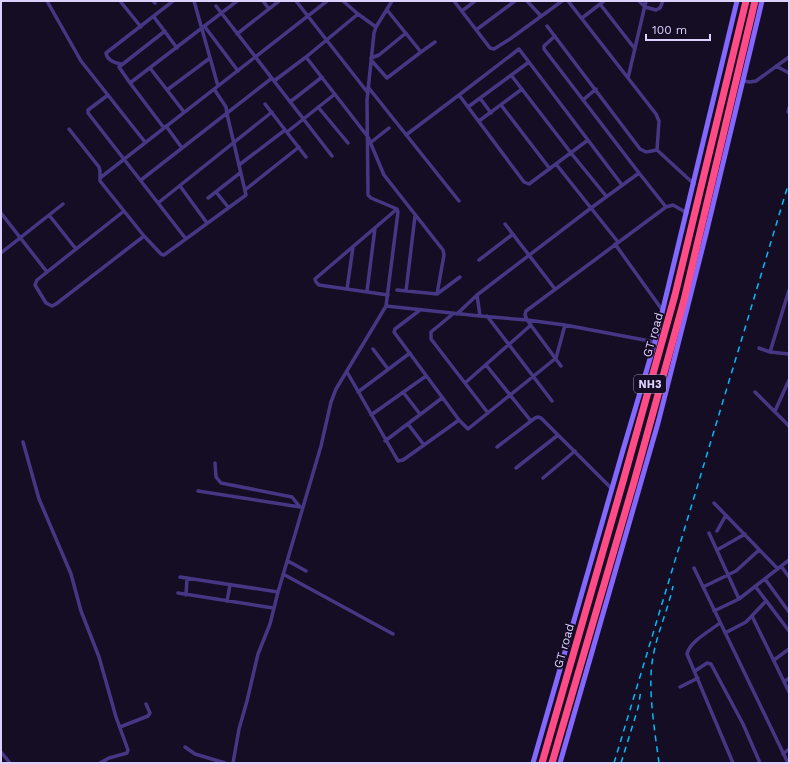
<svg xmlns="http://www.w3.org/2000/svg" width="790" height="764" viewBox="0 0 790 764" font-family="'Work Sans',sans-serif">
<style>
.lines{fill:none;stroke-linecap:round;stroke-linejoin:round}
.street{stroke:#463784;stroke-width:3.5}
.secondary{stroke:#8268ff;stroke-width:5}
.highway{stroke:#ff4c86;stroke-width:7}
.rail{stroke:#00bcfc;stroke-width:1.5;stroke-dasharray:6 5;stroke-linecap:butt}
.labels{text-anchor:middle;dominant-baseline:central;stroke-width:4;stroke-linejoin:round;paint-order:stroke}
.shield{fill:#150d24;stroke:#a196bd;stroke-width:1}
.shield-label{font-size:11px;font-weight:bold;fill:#ddd1ff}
.street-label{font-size:12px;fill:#ddd1ff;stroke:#150d24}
</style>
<rect width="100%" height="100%" fill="#150d24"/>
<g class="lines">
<path class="street" d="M47,1L81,61L145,142
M120,1L141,27
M153,1L155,3
M194,1L218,86
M263,1L269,9
M296,1L368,93
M343,1L358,14L376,27
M454,1L490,48L494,49L510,39L562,1
M527,1L541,16
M568,1L656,114L659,121L657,150L694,184
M639,1L645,7L656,10L660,8L663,1
M600,4L635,49
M216,6L332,156
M462,11L475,1
M154,17L177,48
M582,18L604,1
M547,26L640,149L646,152L657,150
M205,27L238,71
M476,30L515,1
M237,34L279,1
M555,36L544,46V49L639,173
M421,52L435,42
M306,57L368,137L384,175L443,250L444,255L437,294
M371,58L379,55L406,33
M371,60L387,78L421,52L387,10
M121,64C115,63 107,60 106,53L173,1
M776,66L789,73
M150,68L184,112
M511,75L571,153L606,196
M628,78L646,1
M274,81L306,57L358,14
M743,81L750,82L756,81L789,57
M130,83L237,1
M368,87L459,201
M167,90L210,58
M108,95L88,110V113L186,239
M459,95L519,49L622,185
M480,98L491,113
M583,100L596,89
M290,102L322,77
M265,104L306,157
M501,105L550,169
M318,107L348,143
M468,107L529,62
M788,112L789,108
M479,121L522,89
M166,126L182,148
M164,128L130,83L119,67L165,31
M69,129L99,167L100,171V181L144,236L161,254L164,255L246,195L227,114L226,107L214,89
M287,132L335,94
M406,135L459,95L524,182L529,184L588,140
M370,143L389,128
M556,164L618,242
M239,165L285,130
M100,178L327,1
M141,180L272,78
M180,186L207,223
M245,190L299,147
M216,192L228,207
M208,198L240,173
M158,203L272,112
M124,211L37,280L35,285L46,303L52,306L56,304L144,236
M1,213L47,272
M49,215L76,249
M505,224L555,289
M615,244L663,311
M1,253L63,204
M479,260L513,234
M347,289L353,247
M397,290L437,294L460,277
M367,291L375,228
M406,291L415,216
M388,295L319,285L316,282L315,279L397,209
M386,306L480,316L527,320L565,325L655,342
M420,310L395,329L394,332L459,420L468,429L556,358L565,325
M454,313L431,332V339L488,413
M457,314L477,295
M480,316L477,295L591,208L639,173L666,207
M487,316L552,401
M759,348L770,352L789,354
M373,349L388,369
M770,352L789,290
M486,365L531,421
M561,366L527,320L525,315L526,311L666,207L673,205L687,213
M347,372L398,461L403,460L459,420
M465,383L531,325
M358,392L410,353
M403,392L420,414
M755,392L789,426
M775,411L789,380
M371,415L426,376
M408,424L424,445
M385,441L442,398
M23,442L39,499L71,574L81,611L99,657L116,717L128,750L127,753L109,758L100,763
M497,447L535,418L538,417L541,418L612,489
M215,463L216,477L221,483L292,497L300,507
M516,468L558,435
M543,478L575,451
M198,491L300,507
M714,503L778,569
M717,531L726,515
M709,533L739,599
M717,550L745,534
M288,561L306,571
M781,566L789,577
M694,568L788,763
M283,574L393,634
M180,577L278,592
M765,579L789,612
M755,586L789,631
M703,587L736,571L759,550
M178,593L273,608
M186,595L187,578
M227,601L230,585
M714,611L739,599L789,560
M752,616L789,692
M720,623C710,631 690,641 687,654L733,763
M725,633L746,622L766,601
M774,660L789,649
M695,671L707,663L711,664L743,724L760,763
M784,682L789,678
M680,687L698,678
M120,727L148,716L150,713L146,704
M185,747L195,754L225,763
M1,752L10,763
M783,754L789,749
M233,763L239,729L247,701L258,654L270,624L278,592L321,446L331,402L336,389L386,306L398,212L397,209L371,198L368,195L367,100L374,33L376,27L392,1"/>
<path class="secondary" d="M533,763L623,450L655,342L737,1
M560,763L658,423L706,234L762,1"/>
<path class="highway" d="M542,763L624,478L675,295L746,1
M552,763L634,482L684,300L755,1"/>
<path class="rail" d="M614,763L789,182
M621,763L638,708L641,690
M659,763C655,732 647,687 653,657C657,633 668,610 673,586"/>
</g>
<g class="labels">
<rect class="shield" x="634" y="375" width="32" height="18" rx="3"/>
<g class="shield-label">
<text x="650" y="384">NH3</text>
</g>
<g class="street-label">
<text transform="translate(653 335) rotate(-74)">GT road</text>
<text transform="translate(564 646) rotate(-74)">GT road</text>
</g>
</g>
<rect width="790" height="764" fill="none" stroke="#ddd1ff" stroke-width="4"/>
<path d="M646 34v6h64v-6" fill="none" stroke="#ddd1ff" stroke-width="2"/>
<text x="652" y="34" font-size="12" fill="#ddd1ff" stroke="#150d24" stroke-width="3" paint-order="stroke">100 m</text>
</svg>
